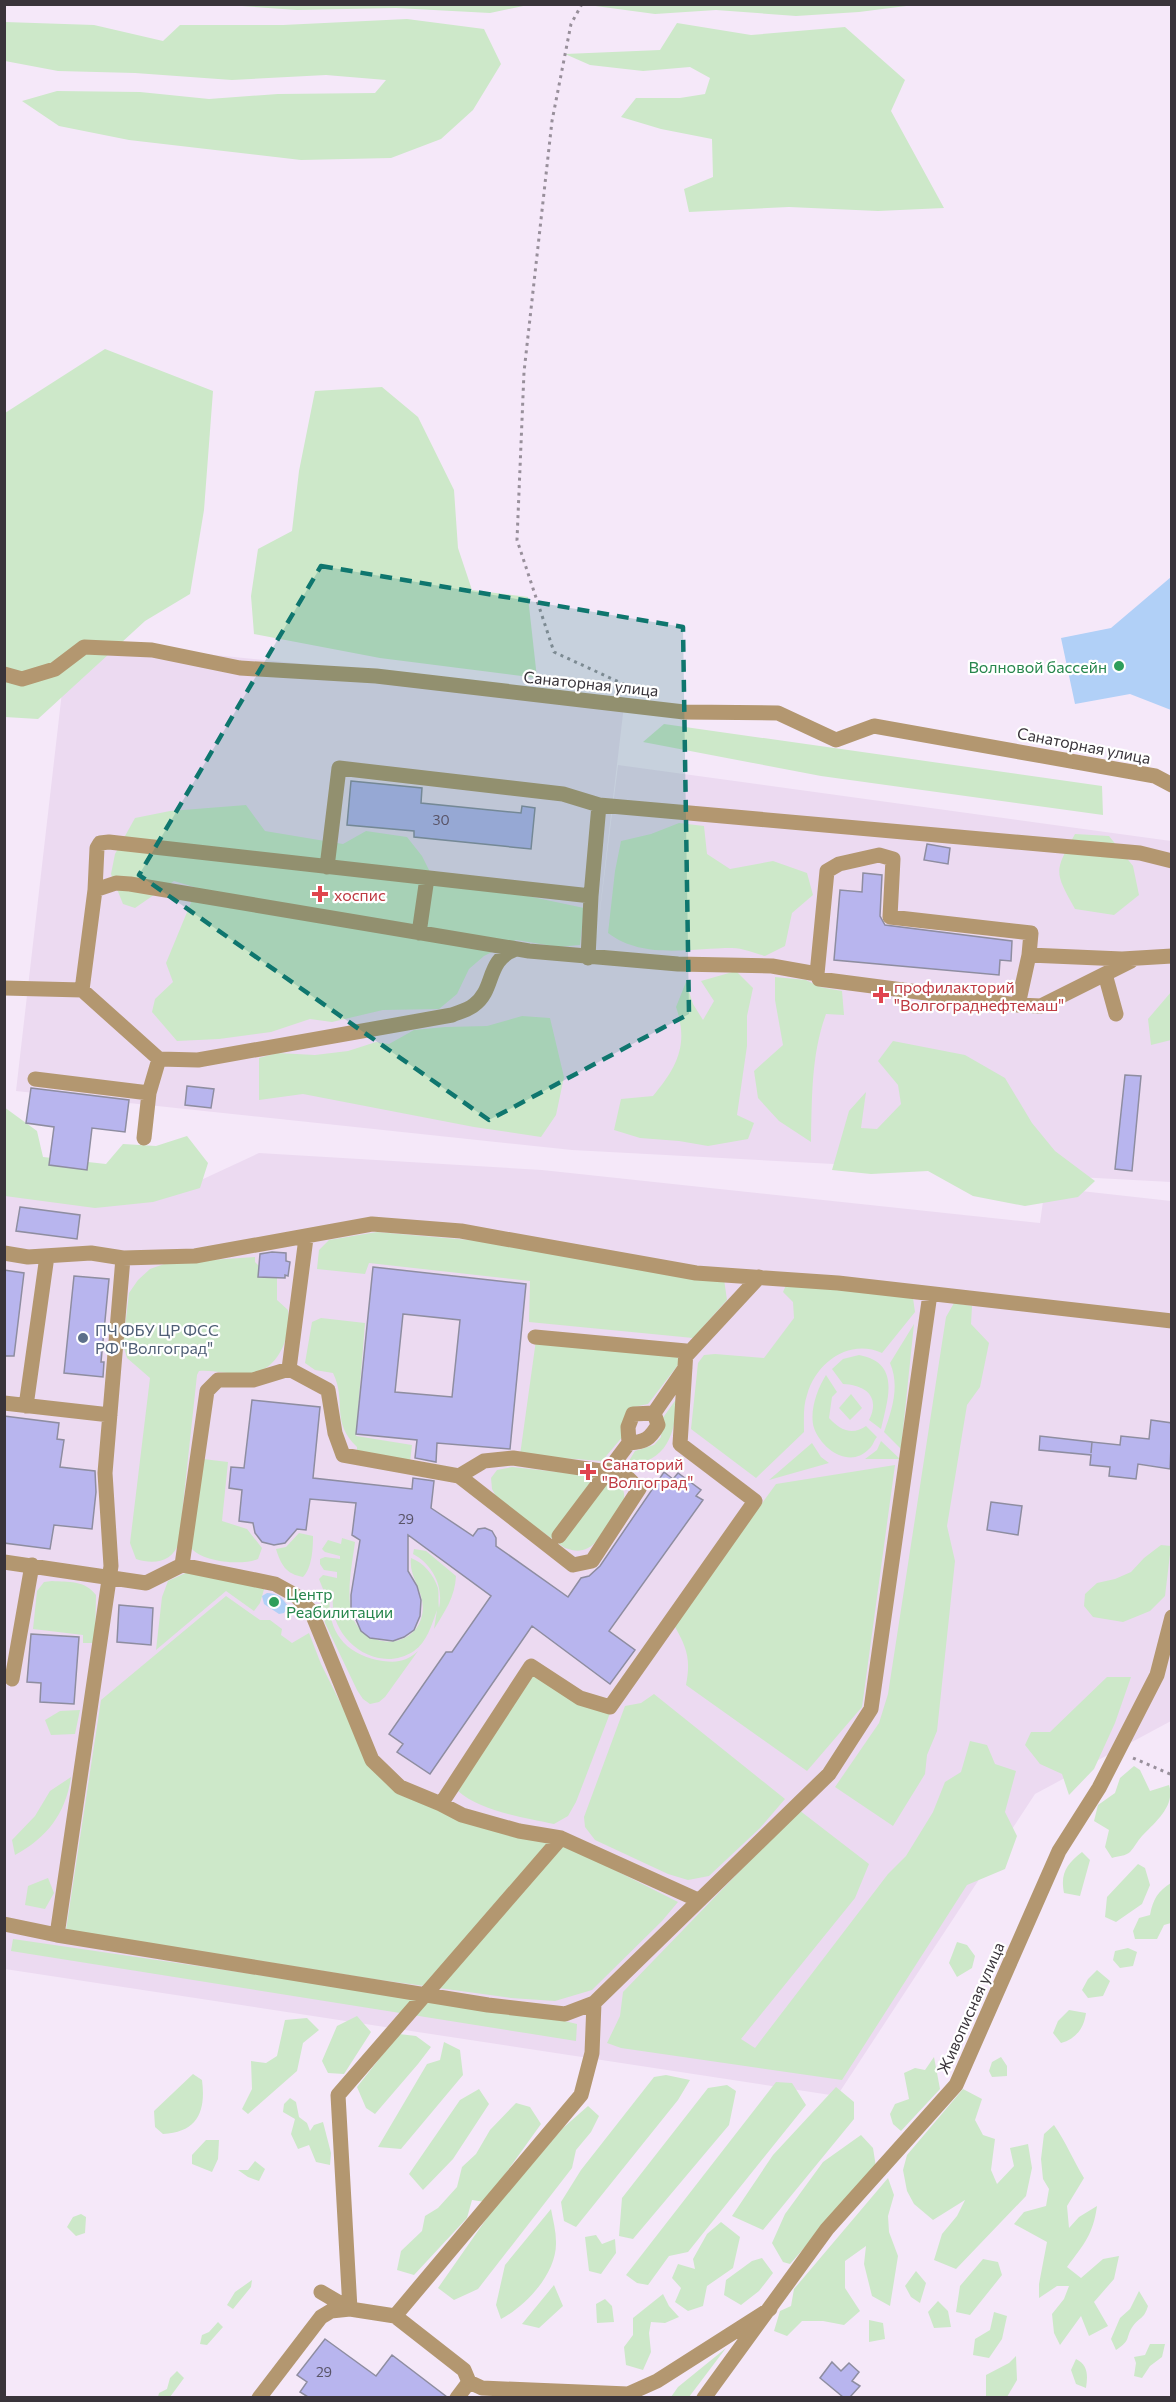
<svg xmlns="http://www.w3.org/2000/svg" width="1176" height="2402" viewBox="0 0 1176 2402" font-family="Commissioner,sans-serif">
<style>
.built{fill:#ecdaf1}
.green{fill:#cde8c9}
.water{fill:#b1d0f7}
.building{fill:#b8b5ee;stroke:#8e8da0;stroke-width:1.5;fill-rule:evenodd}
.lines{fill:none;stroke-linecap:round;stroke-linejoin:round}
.path{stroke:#988f9b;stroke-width:3;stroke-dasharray:3 4.5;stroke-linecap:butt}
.minor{stroke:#b39770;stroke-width:15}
.marked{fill:#0f766e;fill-opacity:0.2;stroke:#0f766e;stroke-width:4.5;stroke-dasharray:12 8;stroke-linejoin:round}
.leisure-dot{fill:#2e9e5b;stroke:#fff;stroke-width:2}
.health-dot{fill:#e0444e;stroke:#fff;stroke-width:2}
.service-dot{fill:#5c6f8a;stroke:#fff;stroke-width:2}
.labels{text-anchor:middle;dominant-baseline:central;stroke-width:4.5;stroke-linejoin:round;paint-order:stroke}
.number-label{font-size:14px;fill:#595467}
.leisure-label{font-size:16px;fill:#27864d;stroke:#fff;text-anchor:end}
.street-label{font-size:16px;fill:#39343a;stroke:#fff}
.health-label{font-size:16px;fill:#be3a42;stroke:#fff;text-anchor:start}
.service-label{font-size:16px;fill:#4e5e75;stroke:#fff;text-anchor:start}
</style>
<rect width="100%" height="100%" fill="#f5e8f9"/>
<path class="built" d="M68,640L625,697L595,951L618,765L1171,841V1182L572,1150L16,1091Z
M259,1153L542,1170L1040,1223L1045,1187L1171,1201V1721L1035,1794L837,2096L5,1969L4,1190L173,1193Z"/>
<path class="green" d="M228,5L528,4V5L490,13L396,8L297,10Z
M588,5H914L859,12L796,16L716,10L655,14Z
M407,19L484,29L501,64L473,110L441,139L391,158L301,160L129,140L59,126L22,101L57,91L140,92L209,99L278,94L375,93L386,80L326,75L232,80L135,73L58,71L5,61V22L94,25L163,41L180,25H283Z
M677,23L751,35L845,27L905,80L891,111L944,208L878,211L789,207L689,212L684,189L713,177L712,139L661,129L621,117L636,98H680L705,94L710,78L690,67L643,71L590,65L565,54L660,50Z
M105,349L213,391L204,510L190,594L145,621L38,719L5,717V413Z
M382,387L418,417L454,490L458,548L472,590L528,597L537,678L380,658L254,634L251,596L258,549L292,531L299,471L315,391Z
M664,724L1102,786L1103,815L821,776L643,742Z
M246,805L265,831L343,844L366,831L407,837L422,856L436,884L523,895L584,908L580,945L559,947L516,940L484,956L469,969L457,994L439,1009L383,1010L332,1022L310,1019L271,1032L219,1039L177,1041L152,1012L155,999L173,982L166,963L197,888L174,881L135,908L123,904L111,874L115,854L135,818L170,811Z
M679,823L704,826L707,854L730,869L773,861L807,873L813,895L792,913L785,946L765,956C754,953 743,948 732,948C692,948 643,960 608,933L615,871L621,841L651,834Z
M1075,834L1109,836L1133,866L1139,895L1114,915L1075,909C1054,871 1054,872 1075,834Z
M736,971L753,988L747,1016V1046L737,1115L754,1123L748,1139L708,1146L679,1141L640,1138L614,1130L621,1099L653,1096C677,1067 689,1045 676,1007L686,982L693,1004L703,1020L714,1001L701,981Z
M775,977L806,980L820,987L842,991L844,1015L826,1014C811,1055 812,1099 811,1142L779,1121L758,1098L754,1071L783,1045L775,1000Z
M1171,992V1040L1151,1045L1148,1019Z
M522,1016L550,1018L564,1077L556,1115L541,1137L474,1127L303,1094L259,1100V1058L277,1053L315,1055L348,1051L376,1042L389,1044L414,1030L445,1027L487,1026Z
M893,1041L965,1055L1005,1078L1032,1123L1055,1151L1095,1181L1078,1197L1025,1206L973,1196L928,1171L871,1174L832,1170L849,1111L866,1092L861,1128L877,1129L901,1104L898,1085L878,1061Z
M4,1107L37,1131L43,1157L106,1164L123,1144L156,1146L187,1136L208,1163L200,1188L153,1202L95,1208L5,1196Z
M377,1232L480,1241L724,1279L727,1300L693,1338L529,1322L530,1281L369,1263L365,1274L317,1269L319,1250L329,1240Z
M255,1257V1262L267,1274L277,1276V1300L288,1310C292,1336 278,1373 247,1374C231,1375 215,1370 199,1371L197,1375L179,1542C173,1562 154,1565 136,1559L130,1543L150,1378L127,1358L123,1344L129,1293L138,1280L150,1269L167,1263Z
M787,1283L913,1298L915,1312L882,1353C850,1338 816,1362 807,1395C803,1406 804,1420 804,1432L756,1478L691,1429L698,1363L704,1355L715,1354L764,1358L794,1318L793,1302L783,1292Z
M954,1303L972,1306L971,1324L989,1343L980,1387L967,1405L947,1526L955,1561L937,1731L927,1755L925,1774L893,1826L835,1787L879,1723L888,1694L946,1317Z
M321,1318L365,1323L356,1436L412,1445L410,1462L357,1454V1447C330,1421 347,1401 333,1373L315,1370L305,1363L312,1322Z
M914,1324L901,1449L884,1432C892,1410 900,1386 890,1363Z
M536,1340L678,1354V1365L648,1404L629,1408L622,1423L624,1435L602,1461L520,1455Z
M859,1355C901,1363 888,1398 881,1429L869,1420C881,1396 865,1385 843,1384L832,1369L843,1359Z
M826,1375L837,1392L832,1397L829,1418C840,1430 852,1436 866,1426L877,1437C874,1440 873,1446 869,1449C850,1469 822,1450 814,1428C809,1412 817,1389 826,1375Z
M851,1394L862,1408L850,1420L839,1408Z
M677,1398C676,1432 667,1464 627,1464L635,1451L654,1445L661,1437L662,1419Z
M881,1441L900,1459H865L877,1450Z
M812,1443L821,1457L829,1463L769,1480Z
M203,1459L228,1462L222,1521L247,1529L262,1548L258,1559C242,1566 202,1562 191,1548Z
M895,1465L862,1707L807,1771L686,1685C691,1659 687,1648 674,1625L776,1484Z
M512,1467L613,1478C637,1496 617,1512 604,1530C600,1536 595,1545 588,1548C580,1552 574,1551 565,1548L498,1500L492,1489L491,1478L497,1470Z
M299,1533L313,1536C313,1549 312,1568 303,1577C286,1574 281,1565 276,1549L286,1547Z
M342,1538L355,1542C352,1565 346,1592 352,1615C361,1647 410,1652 421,1619C429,1594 408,1580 411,1558C424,1563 433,1574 438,1588C439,1594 438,1603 439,1608C444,1586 432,1564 413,1554L414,1549L426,1551L456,1576C455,1597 445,1611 434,1629L437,1610C432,1624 427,1642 414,1651C375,1677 324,1635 334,1592L323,1589L319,1579L323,1575L337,1578V1572L324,1570L320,1564V1559L325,1557L340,1559V1556L325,1552L322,1549L328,1540L341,1544Z
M1161,1545L1171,1546L1165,1596L1150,1611L1123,1622L1093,1617L1084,1606L1085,1594L1097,1583L1115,1579L1131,1572L1144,1558Z
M190,1571L265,1586L260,1603L254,1611L226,1591L156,1650L162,1597L168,1581Z
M52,1581C68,1582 85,1580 96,1595L95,1643H83V1635L33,1629L37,1591L44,1582Z
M319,1594L330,1595C326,1632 347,1656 383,1661C398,1663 407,1661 418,1651L385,1697L379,1702L370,1704L363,1699L357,1690L325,1623Z
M226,1596L260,1620H270L282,1629L281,1635L292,1643L309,1633L321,1664L354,1730L402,1791L571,1848L678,1902L662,1921L592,1990L555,2001L511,1998L373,1979L66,1930L101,1700Z
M533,1673L612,1708L576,1802L568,1816L554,1824C525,1818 480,1811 458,1791Z
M1107,1677H1131L1115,1723L1094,1769L1069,1795L1062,1774L1040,1764L1025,1745L1031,1732H1050Z
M654,1694L785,1799L760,1828L709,1876L688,1880L668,1874L595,1840L585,1827L584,1817L625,1706L641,1703Z
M80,1710L75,1734L51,1735L45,1720L60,1711Z
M970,1741L987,1745L995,1764L1016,1771L1005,1812L1017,1836L1005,1869L967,1885L842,2080L621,2048L607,2043L620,2016L623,1992L799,1810L869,1864L855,1898L741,2039L755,2048L888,1874L906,1856L933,1812L945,1782L961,1772Z
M1134,1766L1140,1770L1150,1791L1169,1785C1176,1806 1154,1823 1142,1836C1137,1841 1135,1847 1130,1852C1126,1856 1118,1856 1112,1858L1105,1847L1109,1830L1094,1821L1098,1805L1115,1793L1120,1778Z
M71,1777C66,1813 47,1838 15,1855L12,1840L35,1816L50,1791Z
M1082,1852L1090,1860L1080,1896L1064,1893C1060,1873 1067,1864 1082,1852Z
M1138,1864L1145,1868L1150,1885L1142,1904L1116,1922L1105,1917L1107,1897Z
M48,1878L54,1893L45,1909L25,1905L28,1886Z
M1171,1883V1923L1164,1925L1157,1939H1135L1133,1931L1139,1918L1150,1915C1153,1899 1158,1891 1171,1883Z
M13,1939L548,2017L577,2024L576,2041L11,1951Z
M957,1942L967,1945L975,1956L972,1968L957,1977L949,1963Z
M1128,1948L1137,1952L1133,1966L1120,1968L1113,1960L1115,1951Z
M1097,1970L1110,1981L1103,1996L1088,1998L1082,1990L1088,1979Z
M1069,2010L1086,2013C1084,2028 1076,2039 1061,2043L1053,2033L1058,2021Z
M357,2016L371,2032L344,2074L328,2073L322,2061L337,2026Z
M307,2018L319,2030L303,2043L297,2071L248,2114L242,2109L252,2089L251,2061L266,2063L277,2056L285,2020Z
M399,2034L416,2036L431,2047L418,2064L375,2114L366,2108L357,2087Z
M444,2042L460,2050L463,2075L401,2149L378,2147L427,2064L440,2060Z
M934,2057L940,2089L901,2131L893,2124L890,2114L895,2104L909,2099L904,2073L915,2068L925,2070Z
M1001,2057L1007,2066V2076L992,2077L989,2071L992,2062Z
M193,2074L202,2080C206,2111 198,2132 163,2134L155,2127L154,2111Z
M666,2075L690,2080L678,2100L576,2227L564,2221L561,2202L581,2170L654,2077Z
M776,2082L792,2083L806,2105L688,2252L669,2256L648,2285L637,2283L626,2275Z
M727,2085L736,2091L729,2125L633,2239L619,2236L622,2198L708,2088Z
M836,2087L854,2102V2119L763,2230L732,2216L773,2155Z
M479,2089L489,2104L453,2159L423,2190L409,2174L460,2100Z
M963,2089L982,2099L975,2120L983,2135L995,2139L991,2170L997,2184L1014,2166L1010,2148L1028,2144L1032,2168L1026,2196L956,2269L934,2260L942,2234L957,2216L965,2200L933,2220L914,2204L907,2191L903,2170L907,2155Z
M290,2098L296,2102L299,2117L307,2123L310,2131L314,2125L323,2122L331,2153L330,2165L316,2162L309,2145L298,2149L291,2134L295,2119L283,2112L284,2104Z
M516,2103L530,2107L541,2124L485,2202L472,2200L467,2218L414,2275L397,2270L401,2251L422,2231L425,2216L438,2208L457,2187L462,2167L476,2154L490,2130Z
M588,2106L599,2116L591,2132L576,2150L572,2168L478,2289L454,2300L438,2288L494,2208L563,2128Z
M1054,2125C1066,2142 1073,2160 1084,2178L1067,2206L1069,2228L1079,2217L1097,2206C1093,2235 1084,2244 1067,2267L1081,2278L1103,2259L1119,2256L1114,2279L1094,2302L1108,2326L1089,2336L1081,2316L1060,2345L1054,2333L1052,2314L1064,2299L1069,2286H1057L1039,2298V2284L1047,2242L1014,2224L1024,2212L1046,2206L1049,2189L1043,2179L1041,2159L1044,2134Z
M861,2135L873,2148L876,2167L790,2264L783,2262L772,2243L785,2214L823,2162Z
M206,2140H219L218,2159L212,2172L192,2164V2155Z
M255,2161L265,2169L259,2181L248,2177L238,2170H248Z
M888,2178L894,2195L888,2216L889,2232L898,2256L890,2306L872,2296L864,2264L866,2246L845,2261V2288L860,2311L844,2325L823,2321H802L787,2336L774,2331L780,2311L791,2306L794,2289Z
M551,2209C553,2220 556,2231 556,2242C557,2273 526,2306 501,2319L496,2305L505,2265Z
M81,2214L86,2217L85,2233L76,2236L67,2227L73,2217Z
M721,2222L740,2237L733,2268L707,2286L703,2306L688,2311L675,2302L681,2288L672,2278L678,2264L695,2269L693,2259L707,2234Z
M596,2235L602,2244L615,2239L616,2253L601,2274L589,2271L585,2237Z
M762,2258L773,2273L759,2291L741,2305L724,2295L726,2280L752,2261Z
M983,2259L998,2262L1002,2275L970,2315L956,2312L960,2286Z
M916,2271L926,2283L920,2303L911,2297L905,2286Z
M252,2280L251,2287L233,2309L227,2305L235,2292Z
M554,2285L563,2306L539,2328L522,2324Z
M1139,2291L1148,2306C1144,2319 1141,2316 1133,2326C1125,2337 1132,2340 1116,2350L1111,2339L1120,2318L1130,2309Z
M663,2294L669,2306L679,2317L665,2323L651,2322L649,2333L651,2352L643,2370L626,2365L624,2347L633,2335V2318Z
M605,2299L612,2306L614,2322L597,2323L596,2304Z
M938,2301L948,2311L951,2327L934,2328L928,2312Z
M994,2312L1007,2316L1002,2339L989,2358L973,2355L975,2339L990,2330Z
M869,2320L883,2323L885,2339L869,2342Z
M218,2322L223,2327L207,2345L200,2344L202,2335L209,2332Z
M1150,2344H1165L1162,2357L1150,2366L1142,2378L1134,2376L1136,2363L1134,2357L1145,2355Z
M726,2348L689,2397H671L678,2387Z
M1016,2356L1017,2380L1007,2397H984L986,2396V2375L1009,2363Z
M1076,2359C1088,2365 1088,2375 1086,2388L1076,2384L1071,2370Z
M177,2371L184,2378L170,2397H158L159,2393L167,2389L170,2378Z"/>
<path class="water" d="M1171,577V710L1130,694L1075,704L1061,638L1111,628Z
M267,1593C278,1593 282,1598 288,1606L284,1613L279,1614L264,1604L262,1596Z"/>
<path class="building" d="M351,781L422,788L421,803L521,813L522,806L535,808L531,849L414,837V831L347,825Z
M927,844L950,848L948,864L924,860Z
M863,873L882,875L880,916L885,925L1012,941L1011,961L1000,960L999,975L834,960L840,890L862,892Z
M1125,1075L1141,1076L1132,1171L1115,1169Z
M187,1086L214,1089L211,1108L185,1105Z
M31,1088L129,1100L125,1132L92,1128L87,1170L49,1165L54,1127L26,1123Z
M20,1207L80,1215L77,1239L16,1231Z
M272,1252L286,1253V1261L290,1262L288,1276L285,1275V1278L258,1277L260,1254Z
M373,1267L526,1284L510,1449L437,1443L436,1462L415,1458L417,1440L356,1434ZM403,1314L460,1320L452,1397L395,1392Z
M4,1270L24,1273L14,1356H4Z
M74,1276L109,1279L101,1362H104L103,1377L64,1373Z
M252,1400L320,1407L313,1478L412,1489L413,1478L434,1481L431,1508L473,1536L478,1529L485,1528L492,1531L496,1538V1546L568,1597L581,1578L589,1576L600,1566L664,1472L673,1479L678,1473L701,1490L696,1496L703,1500L609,1631L635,1650L610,1684L532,1626L430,1774L397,1752L403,1744L389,1734L446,1652H452L491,1596L408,1535V1571L417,1586L421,1600L420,1616L414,1630L404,1637L393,1641L370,1638L361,1631L351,1608V1595L360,1540L352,1535L356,1503L310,1499L306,1530L297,1529L285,1543L274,1545L262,1542L255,1533L253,1523L239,1521L242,1490L229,1488L231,1467L244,1468Z
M4,1416L59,1423L57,1439L64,1440L60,1467L95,1471L96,1492L92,1529L54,1525L50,1549L4,1543Z
M1151,1420L1172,1423L1170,1469L1138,1464L1136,1479L1109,1476L1110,1467L1090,1465L1091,1455L1039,1450L1040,1436L1092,1442L1091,1453L1092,1442L1120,1445L1121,1436L1149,1439Z
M991,1502L1022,1506L1018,1535L987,1530Z
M119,1605L153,1608L151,1645L117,1642Z
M31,1634L79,1637L74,1704L40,1702L41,1683L27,1682Z
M325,2339L376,2376L392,2355L447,2397H308L300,2392L307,2382L297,2375Z
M832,2362L841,2371L849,2363L859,2372L852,2381L860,2386L850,2397H843L820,2378Z"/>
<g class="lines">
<path class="path" d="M582,4L571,24L552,121L524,372L517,540L554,652L634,689
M1133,1758L1172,1775"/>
<path class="minor" d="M4,674L22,679L55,669L84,647L152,650L240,668L376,676L684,712L778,713L836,740L874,726L1155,776L1172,785
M879,855L893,859L890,917L1031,933L1029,955L1018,1005L819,979L817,974L827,871L839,864Z
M327,867L339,768L563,794L599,805L1140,853L1172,861
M95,890L97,848L100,843L109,842L591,896
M419,933L427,878
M1029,955L1122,959L1172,956
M588,958L591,896L599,805
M1105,974L1116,1014
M4,988L82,990L95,890L116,883L130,884L529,951L678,964L772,966L817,974
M82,990L159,1059L198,1060L452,1015C459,1012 468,1010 474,1005C496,989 485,960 516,949
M1018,1005L1041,1006L1131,961
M35,1079L149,1093
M144,1138L149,1093L159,1059
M4,1253L28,1257L91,1253L123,1258L195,1256L372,1224L461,1231L696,1273L838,1283L1172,1321
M123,1258L105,1473L111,1566L57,1935L488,2005L565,2014L594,2003L829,1774L871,1709L930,1294
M686,1356L759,1277
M289,1369L306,1238
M4,1403L110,1415
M26,1406L47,1256
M654,1413L685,1368
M459,1476L484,1461L513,1458L608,1472
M559,1536L629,1443L628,1427L633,1414L654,1413L658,1425C650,1439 645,1442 629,1443
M4,1562L146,1583L182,1565L275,1584L295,1595L311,1611L372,1760L400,1787L441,1804L531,1666L580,1698L610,1707L755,1501L680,1444L686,1351L535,1337
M182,1565L207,1391L218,1380H253L289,1369L328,1390L335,1433L343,1455L459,1476L573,1565L592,1561L639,1489L614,1464
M12,1679L32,1565
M441,1804L462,1815L519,1831L561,1838L698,1900
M561,1838L338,2095L350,2309L395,2316L464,2370L469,2382L482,2388L628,2394L657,2381L770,2309
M4,1924L57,1935
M395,2316L581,2095L592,2053L594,2003
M259,2398L321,2317L331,2311L350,2309L321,2292
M457,2398L469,2382
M704,2398L827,2229L956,2085L1059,1851L1099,1788L1157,1675L1172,1617"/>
</g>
<path class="marked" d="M321,566L683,627L689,1014L489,1120L139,875Z"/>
<g class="leisure-dot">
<circle cx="1119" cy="666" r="6"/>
<circle cx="274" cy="1602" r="6"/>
</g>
<g class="health-dot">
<path d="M317 885h6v6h6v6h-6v6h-6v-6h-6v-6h6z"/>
<path d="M878 986h6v6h6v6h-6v6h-6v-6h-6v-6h6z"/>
<path d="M585 1463h6v6h6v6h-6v6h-6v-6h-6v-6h6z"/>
</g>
<circle class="service-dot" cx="83" cy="1338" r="6"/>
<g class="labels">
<g class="number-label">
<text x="441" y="819">30</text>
<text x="406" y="1518">29</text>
<text x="324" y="2371">29</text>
</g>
<g class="leisure-label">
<text x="1107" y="666">Волновой бассейн</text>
<text x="286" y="1593" text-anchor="start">Центр<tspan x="286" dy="18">Реабилитации</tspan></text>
</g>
<g class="street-label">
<text transform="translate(591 683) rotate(6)">Санаторная улица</text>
<text transform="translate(1084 745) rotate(11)">Санаторная улица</text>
<text transform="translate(970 2008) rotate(-66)">Живописная улица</text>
</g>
<g class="health-label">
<text x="334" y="894">хоспис</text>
<text x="894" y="986">профилакторий<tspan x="894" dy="18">"Волгограднефтемаш"</tspan></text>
<text x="602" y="1463">Санаторий<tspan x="602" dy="18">"Волгоград"</tspan></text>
</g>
<g class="service-label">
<text x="95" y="1329">ПЧ ФБУ ЦР ФСС<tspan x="95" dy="18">РФ "Волгоград"</tspan></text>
</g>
</g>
<rect width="1176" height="2402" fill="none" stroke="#39343a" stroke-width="12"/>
</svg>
